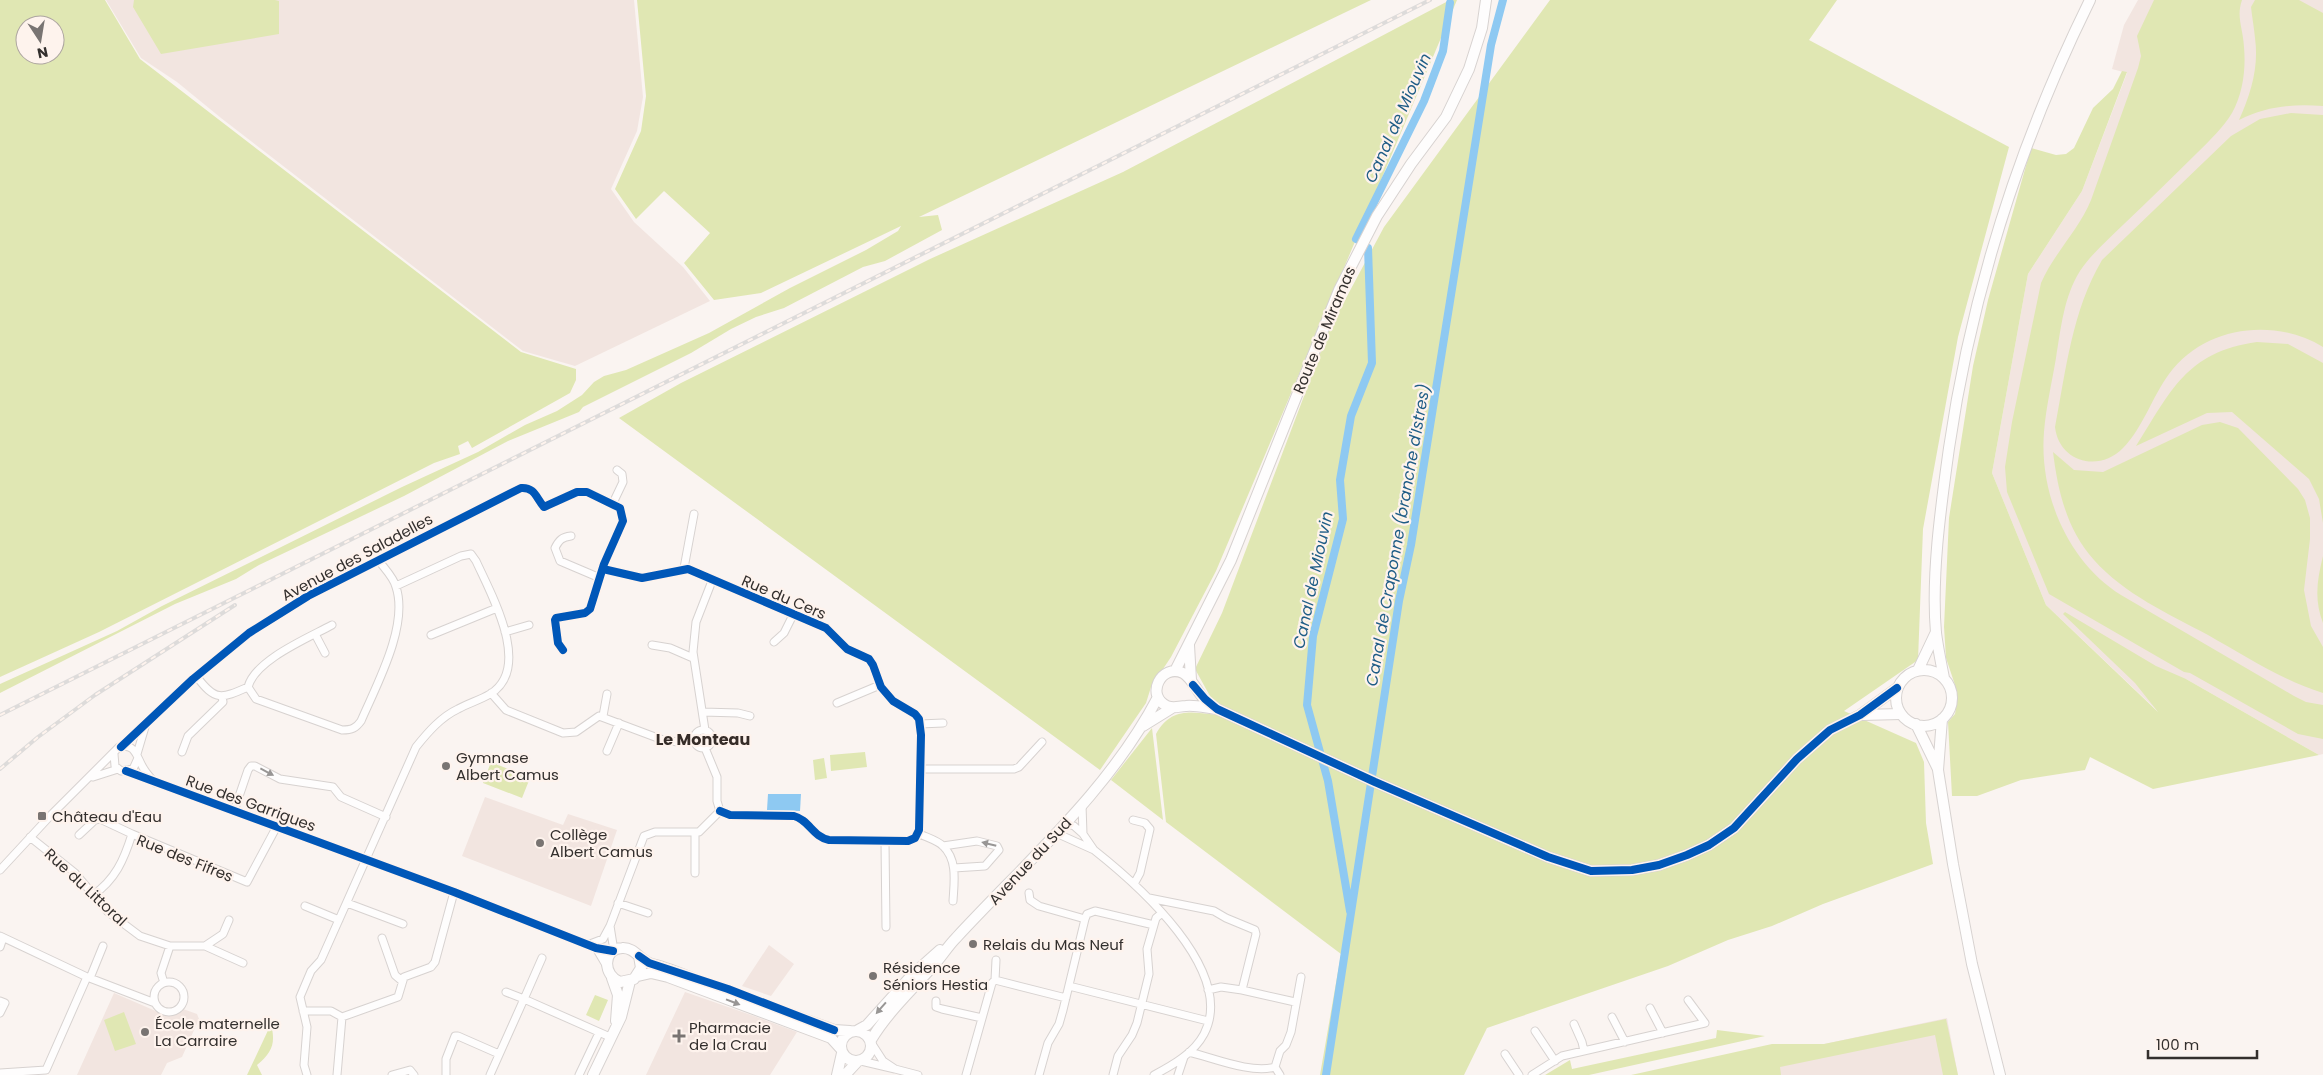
<svg xmlns="http://www.w3.org/2000/svg" width="2323" height="1075" viewBox="0 0 2323 1075" font-family="Poppins,sans-serif">
<style>
.built{fill:#f2e5e0}
.green{fill:#e0e7b3;fill-rule:evenodd}
.water{fill:#8ec9f2}
.lines{fill:none;stroke-linecap:round;stroke-linejoin:round}
.canal{stroke:#8ec9f2;stroke-width:8}
.street-casing{stroke:#d7d2d0;stroke-width:9}
.secondary-casing{stroke:#d7d2d0;stroke-width:12}
.primary-casing{stroke:#d7d2d0;stroke-width:12}
.street{stroke:#fefdfd;stroke-width:7}
.secondary{stroke:#fefdfd;stroke-width:10}
.primary{stroke:#fefdfd;stroke-width:10}
.rail-casing{stroke:#dddbda;stroke-width:4}
.rail{stroke:#fef3ed;stroke-width:2;stroke-dasharray:5.5;stroke-linecap:butt}
.cycleway-casing{stroke:#fef3ed;stroke-width:11}
.cycleway{stroke:#0057b8;stroke-width:8}
.oneway{fill:#989695}
.poi-dot{fill:#797472;stroke:#fef3ed;stroke-width:2}
.labels{text-anchor:middle;dominant-baseline:central;stroke-width:4.5;stroke-linejoin:round;paint-order:stroke}
.street-label{font-size:15px;fill:#332f2d;stroke:#fef3ed}
.poi-label{font-size:15px;fill:#332f2d;stroke:#fef3ed;text-anchor:start}
.water-label{font-size:16px;font-style:italic;fill:#1f5d86;stroke:#fef3ed}
.neighbourhood-label{font-size:16px;font-weight:bold;fill:#352c28;stroke:#fef3ed}
</style>
<rect width="100%" height="100%" fill="#faf4f1"/>
<path class="built" d="M106,0H634L643,97L637,131L611,189L634,222L683,267L710,301L575,366L523,351L221,118L177,82L141,58Z
M2138,0H2323V754L2319,755L2186,679L2165,718L2046,605L1992,473L2028,274L2082,191L2127,73L2112,69L2124,25Z
M485,797L563,825L568,814L617,830L591,906L462,856Z
M769,945L794,964L771,996L742,986Z
M685,992L754,1016L797,1032L770,1075H646Z
M114,993L165,1015H173L183,1009L197,1014L199,1019L182,1057L167,1063L161,1075H77Z
M1947,1018L1958,1075H1677Z"/>
<path class="green" d="M0,0H105L140,59L521,352L576,369V380L570,393L472,448L468,441L458,446L460,454L434,463L99,632L0,677ZM25,25H55V55H25Z
M134,0H275L279,1V34L161,54L133,7Z
M637,0H1371L919,217L938,215L942,230L885,261L863,267L784,308L756,317L731,329L691,353L583,407L579,412L508,441L404,496L259,565L236,579L175,604L0,693V684L117,631L162,606L402,487L478,452L525,425L557,411L582,395L594,382L604,376L626,370L709,333L790,288L866,250L898,231L901,226L761,293L714,300L684,263L710,233L664,191L636,219L615,189L641,131L646,96Z
M1450,0H1457L1216,571L1171,657L1151,687L1146,703L1100,770L619,418L681,383L930,259L1123,172Z
M1550,0H1837L1809,40L2009,147L1958,337L1923,529L1918,660L1844,711L1916,743L1924,762L1926,823L1933,864L1823,904L1772,926L1728,940L1668,966L1487,1028L1464,1075H1320L1341,954L1166,822L1156,734C1172,704 1197,713 1225,716L1227,712L1211,698L1195,669L1222,613L1329,330L1384,227Z
M2154,0H2242C2236,17 2243,28 2244,47C2246,69 2243,93 2232,113C2223,128 2210,140 2197,153C2173,177 2149,200 2124,224C2109,239 2092,253 2080,271C2064,296 2061,328 2056,358C2052,382 2046,407 2044,432C2039,494 2068,562 2121,595L2294,696L2306,702L2323,705V739L2298,734L2190,673L2184,672L2049,594L2007,492L2005,467L2012,422L2041,283C2054,253 2079,230 2091,200L2138,68L2141,56L2137,36Z
M2255,0H2299L2323,13V106C2292,104 2267,106 2239,120C2251,93 2259,67 2255,38C2254,27 2252,17 2251,7Z
M2122,71L2127,72L2082,191L2028,274L1992,473L2046,605L2158,712L2135,683L2063,614L2065,612L2156,666L2186,679L2319,755L2153,789L2090,757L2085,770L2021,780L1977,796H1952L1948,722L1955,714L1957,702L1955,685L1946,658L1944,627L1949,518L1973,366L1988,300L2031,148L2056,155L2066,154L2074,148L2093,108L2113,89Z
M2291,113L2323,115V347C2274,317 2204,326 2169,374C2152,397 2143,428 2123,448C2099,473 2059,462 2055,427C2066,370 2072,311 2102,260L2231,136L2260,119Z
M2257,342L2288,344L2323,363V523L2319,499L2309,479L2232,412L2207,413L2136,446C2171,391 2186,352 2257,342Z
M2220,422L2238,428L2298,489L2305,500L2310,518V539L2304,590L2311,626L2323,647V693C2282,680 2245,656 2208,635C2169,614 2124,594 2094,560C2067,530 2058,492 2053,452L2074,470L2103,472L2202,425Z
M2323,556V623C2314,600 2317,580 2323,556Z
M1152,728L1163,820L1111,780Z
M865,752L867,767L831,771L830,755Z
M824,758L827,778L815,780L813,760Z
M491,762L530,778L522,798L483,783Z
M595,995L608,1000L599,1021L586,1015Z
M124,1012L136,1044L115,1051L104,1020Z
M1946,1019L1958,1075H1943L1935,1035L1780,1067L1781,1075H1631L1772,1044H1824Z
M271,1024C276,1044 272,1052 257,1065L262,1075H247Z
M1717,1030L1765,1036L1589,1075H1545L1570,1060L1572,1069L1716,1038Z"/>
<path class="water" d="M768,794H801L800,811L767,810Z"/>
<g class="lines">
<path class="canal" d="M1358,240L1356,239L1424,101L1443,51L1450,3
M1350,911L1328,781L1307,705L1313,636L1343,519L1340,480L1351,416L1372,363L1368,248
M1326,1075L1399,601L1411,545L1491,45L1503,0"/>
<defs>
<path id="street" d="M613,503L623,482L622,474L617,470
M571,536C562,537 559,540 555,548L560,561L600,578
M684,568L694,514
M603,569L642,578L688,569L826,628L847,649L869,659L873,665L881,687L893,701L915,714L919,719L921,735L919,830L915,838L908,841L829,840C813,837 809,820 794,816L730,815L720,811
M505,632L529,625
M315,634L325,653
M431,635L497,608
M774,642L784,633L793,615
M652,645L670,648L693,658
M197,677C215,701 221,699 248,687L256,699L342,730C352,730 356,728 361,721C376,686 409,626 396,587C394,578 385,569 379,561
M248,687C255,660 308,638 332,625
M491,693L506,710L563,733L576,732L599,716L663,740L678,742L694,740
M837,703L880,685
M703,712L738,713L750,716
M603,716L607,694
M920,724L943,723
M705,730L693,652L696,622L712,581
M694 739a9 9 0 1 1 18 0a9 9 0 1 1-18 0Z
M121,747L193,679L249,633L308,596L521,488C535,487 536,498 544,507L577,492H587L620,508L623,521L604,564L590,609L585,613L556,618L555,620L558,643L563,650
M607,751L619,723
M182,752L188,736L223,702L222,697
M114,754L115,766L121,771L133,769L138,758
M137,754L145,727
M921,769H1014L1019,767L1042,742
M126,771L454,892L596,948L613,951
M93,777L118,769
M234,811L248,770L251,766H255L280,779L333,787L341,797L386,817
M1133,820L1145,823L1150,829L1140,873L1134,884
M1065,823L1074,826L1083,834
M695,832V873
M918,833C925,837 937,840 943,846C958,860 954,883 953,901
M1056,833L1094,850L1083,834L1082,805
M79,835L95,820L100,819L132,834
M30,837L75,873L108,912L140,936L170,946H205L243,963
M885,842L886,927
M943,846L977,841L997,846L999,850L985,866L954,868
M1094,850C1137,884 1237,971 1204,1034C1194,1053 1173,1065 1154,1075
M0,870L51,815L119,747C136,742 137,759 144,769C147,774 151,778 155,783
M1029,893L1030,900L1039,906L1085,919L1087,914L1095,911L1154,925
M93,895C115,880 124,860 132,834L247,882L277,826
M1149,898L1214,911L1226,918L1255,930L1256,934L1242,990
M347,903L403,924
M618,903L648,913
M305,906L339,920
M0,936L87,977L155,1003
M382,938L395,975L402,981
M590,944L603,939L610,926
M205,946L223,934L229,920
M0,947L3,938
M596,948L606,965
M614,951L610,926L644,836L655,832H699L720,811L717,801V777L705,748
M90,978L103,946
M995,980L996,960
M154 997a15 15 0 1 1 30 0a15 15 0 1 1-30 0Z
M164,983L161,973L170,946
M1069,986L1208,1021
M1208,990L1221,987L1242,990L1295,1002
M506,992L524,999L542,958
M0,1001L5,1003L0,1013
M936,1001V1007L942,1009L982,1018
M1650,1008L1663,1033
M303,1011H331L342,1017
M1612,1017L1625,1042
M1574,1024L1582,1042L1584,1051
M1535,1031L1555,1061
M1189,1052C1214,1058 1251,1074 1275,1067L1280,1075
M1505,1054L1519,1075
M861,1061L895,1069L883,1061L872,1044
M1275,1067L1280,1051L1286,1045L1291,1032L1301,977
M895,1069L918,1075
M0,1073L46,1070L87,977
M307,1075L304,1065L307,1027L300,997L311,971L321,960L416,747C428,732 441,717 458,709C469,703 480,700 490,694C533,668 491,594 476,561L471,554L461,556L396,586
M337,1075L342,1017L398,997L404,977L431,967L435,962L454,892
M392,1075L410,1070L414,1075
M446,1075V1059L455,1036H458L499,1054
M490,1075L524,999L610,1037
M579,1075L599,1033
M966,1075L992,983L995,980L1066,998
M1039,1075L1048,1043L1059,1024L1063,1010L1085,919
M1113,1075L1118,1056L1132,1035L1137,1023L1149,974L1147,949L1156,918L1162,913
M1178,1075L1184,1057
M1532,1075L1562,1056L1705,1023L1688,1000"/>
<path id="secondary" d="M1189,645L1191,680
M1175,671L1231,560L1339,290L1377,216L1411,164L1446,117L1469,69L1482,28L1486,0
M1217,709C1207,708 1196,705 1186,706C1179,706 1174,709 1167,706C1145,696 1161,663 1183,673C1192,678 1197,692 1205,700C1209,703 1213,706 1217,709L1375,782L1548,857L1591,871L1632,870L1659,865L1687,855L1709,845L1734,828L1797,759L1830,730L1860,715L1897,688
M1861,715L1901,714
M1143,726L1172,708
M639,956L641,968L634,979L620,982C603,976 602,949 622,948C635,947 640,961 652,964C669,968 685,975 702,982C746,998 790,1014 834,1030L850,1031
M638,976L651,973L668,977L831,1038L841,1049
M612,978L618,995L616,1021
M858,1030L867,1025L912,975L940,950
M841 1046a15 15 0 1 1 30 0a15 15 0 1 1-30 0Z
M871,1040C887,1013 911,991 932,967C941,958 947,947 956,938C1027,861 1109,791 1158,697
M593,1075L621,1017L630,981
M837,1075L842,1053
M845,1075L858,1061"/>
<path id="primary" d="M1918,670L1936,632
M1896 698a28 28 0 1 1 56 0a28 28 0 1 1-56 0Z
M1944,678C1941,663 1938,648 1936,633C1931,575 1941,506 1949,448C1972,290 2019,144 2090,0
M1942,719L1938,770L1953,864L1972,964L2000,1075
M1916,724L1938,769"/>
</defs>
<use href="#street" class="street-casing"/>
<use href="#secondary" class="secondary-casing"/>
<use href="#primary" class="primary-casing"/>
<use href="#street" class="street"/>
<use href="#secondary" class="secondary"/>
<use href="#primary" class="primary"/>
<defs>
<path id="rail" d="M0,715L1430,0
M0,769L38,737L95,695L235,605"/>
</defs>
<use href="#rail" class="rail-casing"/>
<use href="#rail" class="rail"/>
<defs>
<path id="cycleway" d="M603,569L642,578L688,569L826,628L847,649L869,659L873,665L881,687L893,701L915,714L919,719L921,735L919,830L915,838L908,841L829,840C813,837 809,820 794,816L730,815L720,811
M1193,685L1205,699L1217,709L1375,782L1548,857L1591,871L1632,870L1659,865L1687,855L1709,845L1734,828L1797,759L1830,730L1860,715L1897,688
M121,747L193,679L249,633L308,596L521,488C535,487 536,498 544,507L577,492H587L620,508L623,521L604,564L590,609L585,613L556,618L555,620L558,643L563,650
M126,771L454,892L596,948L613,951
M639,956L649,963L728,989L834,1030"/>
</defs>
<use href="#cycleway" class="cycleway-casing"/>
<use href="#cycleway" class="cycleway"/>
</g>
<defs><path id="oneway-solid" d="M-6-.8H1V-3.2L6.5 0L1 3.2V.8H-6Z" transform="scale(1.25)"/></defs>
<g class="oneway">
<use href="#oneway-solid" transform="translate(267 772) rotate(28)"/>
<use href="#oneway-solid" transform="translate(989 844) rotate(-166)"/>
<use href="#oneway-solid" transform="translate(733 1002) rotate(21)"/>
<use href="#oneway-solid" transform="translate(881 1008) rotate(131)"/>
</g>
<g class="poi-dot">
<circle cx="446" cy="766" r="5"/>
<rect x="37" y="811" width="10" height="10" rx="2.5"/>
<circle cx="540" cy="843" r="5"/>
<circle cx="973" cy="944" r="5"/>
<circle cx="873" cy="976" r="5"/>
<circle cx="145" cy="1032" r="5"/>
<path d="M676.5 1028.5h5v5h5v5h-5v5h-5v-5h-5v-5h5z"/>
</g>
<g class="labels">
<g class="street-label">
<text transform="translate(1324 330) rotate(-67)">Route de Miramas</text>
<text transform="translate(357 557) rotate(-28)">Avenue des Saladelles</text>
<text transform="translate(784 597) rotate(23)">Rue du Cers</text>
<text transform="translate(251 803) rotate(20)">Rue des Garrigues</text>
<text transform="translate(185 858) rotate(22)">Rue des Fifres</text>
<text transform="translate(1030 861) rotate(-47)">Avenue du Sud</text>
<text transform="translate(86 887) rotate(43)">Rue du Littoral</text>
</g>
<g class="poi-label">
<text x="456" y="757">Gymnase<tspan x="456" dy="17">Albert Camus</tspan></text>
<text x="52" y="816">Château d'Eau</text>
<text x="550" y="834">Collège<tspan x="550" dy="17">Albert Camus</tspan></text>
<text x="983" y="944">Relais du Mas Neuf</text>
<text x="883" y="967">Résidence<tspan x="883" dy="17">Séniors Hestia</tspan></text>
<text x="155" y="1023">École maternelle<tspan x="155" dy="17">La Carraire</tspan></text>
<text x="689" y="1027">Pharmacie<tspan x="689" dy="17">de la Crau</tspan></text>
</g>
<g class="water-label">
<text transform="translate(1398 118) rotate(-66)">Canal de Miouvin</text>
<text transform="translate(1398 535) rotate(-80)">Canal de Craponne (branche d'Istres)</text>
<text transform="translate(1313 580) rotate(-78)">Canal de Miouvin</text>
</g>
<g class="neighbourhood-label">
<text x="703" y="739">Le Monteau</text>
</g>
</g>
<g transform="translate(40 40) rotate(168)"><circle r="24" fill="#fef3ed" stroke="#ada5a0"/>
<path d="M0-4L9 19L0 12L-9 19Z" fill="#797472"/>
<text y="-8" font-size="14" font-weight="bold" text-anchor="middle" fill="#332f2d">N</text>
</g>
<path d="M2148 1050v8h109v-8" fill="none" stroke="#332f2d" stroke-width="2.5"/>
<text x="2156" y="1050" font-size="15" fill="#332f2d" stroke="#fef3ed" stroke-width="4" paint-order="stroke">100 m</text>
</svg>
